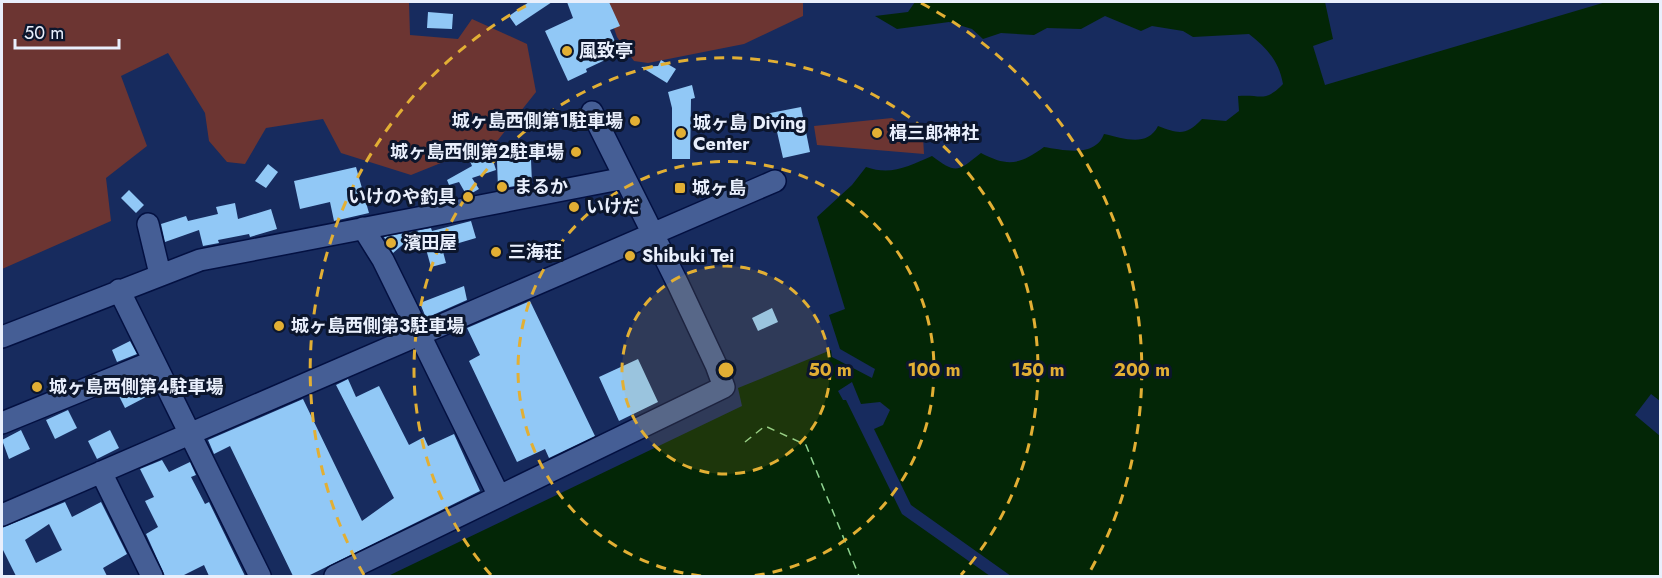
<svg xmlns="http://www.w3.org/2000/svg" width="1662" height="578" viewBox="0 0 1662 578" font-family="Jost,'Noto Sans JP',sans-serif">
<style>
.green{fill:#6c3532}
.water{fill:#032606}
.pier{fill:#172b5e}
.lines{fill:none;stroke-linecap:round;stroke-linejoin:round}
.ferry{stroke:#8fd490;stroke-width:1.5;stroke-dasharray:8 6;stroke-linecap:butt}
.building{fill:#91c8f6;fill-rule:evenodd}
.minor-casing{stroke:#031041;stroke-width:24}
.minor{stroke:#455e95;stroke-width:21}
.ring{fill:none;stroke:#e2af34;stroke-width:3;stroke-dasharray:10 8}
.poi-dot{fill:#e2af34;stroke:#0c162d;stroke-width:2}
.labels{text-anchor:middle;dominant-baseline:central;stroke-width:6;stroke-linejoin:round;paint-order:stroke}
.poi-label{font-size:18px;font-weight:bold;fill:#e9effc;stroke:#0c162d;text-anchor:start}
.centre{fill:#e2af34;stroke:#0c162d;stroke-width:3}
.ring-label{font-size:18px;text-anchor:middle;font-weight:bold;fill:#e2af34;stroke:#0c162d;stroke-width:6;stroke-linejoin:round;paint-order:stroke}
</style>
<rect width="100%" height="100%" fill="#172b5e"/>
<path class="green" d="M2,2H409L410,35L458,39L472,19L527,44L536,92L498,140L411,175L341,153L323,119L266,128L245,164L227,162L209,141L205,113L168,53L121,76L147,146L106,178L111,221L2,269Z
M605,2H803V16L744,44L648,63L634,61L617,37Z
M892,118L923,137L924,154L817,145L814,126Z"/>
<path class="water" d="M915,2H1325L1333,39L1313,46L1325,85L1606,2H1660V401L1651,394L1635,415L1660,436V576H388L742,406L738,388L831,350L832,357L872,378L875,369L840,349L829,315L845,309L817,217L852,185L866,167C891,176 909,166 932,156C957,175 958,171 981,153C1008,167 1019,165 1044,147C1063,150 1095,158 1104,134C1123,138 1147,148 1158,126C1179,134 1186,136 1202,119L1226,121L1239,111L1238,96C1261,94 1265,103 1283,84C1279,61 1267,48 1249,34L1193,37L1183,31L1152,26L1141,31L1105,16L1081,29L1047,28L1034,35L1001,33L983,39L972,29L949,22L897,29L875,16L908,12Z"/>
<path class="pier" d="M852,382L861,404L880,402L890,410L883,425L874,429L911,505L1011,576H990L902,514L846,400H843L838,391Z"/>
<g class="lines">
<path class="ferry" d="M745,442L765,426L806,445L859,576"/>
</g>
<path class="building" d="M529,2H552L516,26L509,16Z
M567,2H609L620,26L610,30L620,53L586,69L587,72L568,81L545,31L573,18Z
M428,12L453,14L452,29L427,28Z
M661,60L676,69L667,83L641,67L658,66Z
M692,85L695,98L691,99L690,159H672V108L668,92Z
M801,107L810,152L783,158L775,123L766,124L765,114Z
M491,154L496,170L472,178L479,189L467,196L459,182L449,185L447,180L472,166L470,161Z
M531,160L532,183L498,189L497,161Z
M268,164L278,172L266,188L255,181Z
M356,167L369,213L334,221L330,202L300,209L294,181Z
M129,190L144,205L136,213L121,198Z
M235,203L238,219L271,209L277,229L250,237L249,234L218,240L219,243L203,246L199,230L165,242L161,224L186,216L188,221L218,214L216,207Z
M471,221L476,238L442,248L446,263L431,267L426,249L418,250L415,234L393,253L384,237L431,228L432,231Z
M464,286L467,300L426,318L420,303Z
M530,301L595,436L549,458L545,449L517,462L469,361L480,355L467,328Z
M772,308L778,322L758,331L752,318Z
M130,341L137,354L117,362L112,350Z
M638,359L658,402L619,421L599,377Z
M348,379L356,397L379,386L409,445L424,437L428,446L454,434L480,491L308,576H293L230,446L214,454L208,440L303,399L362,521L394,498L336,385Z
M138,381L146,397L125,408L116,390Z
M68,410L77,428L55,439L46,420Z
M21,430L30,449L9,459L2,440Z
M110,430L119,448L97,459L88,441Z
M162,460L169,472L190,462L196,475L191,477L205,504L209,502L245,576H209L204,565L182,576H165L146,534L158,527L145,501L154,497L140,469Z
M65,502L72,517L101,502L127,554L103,568L107,576H16L2,548V528ZM49,524L62,550L36,563L25,540Z"/>
<g class="lines">
<defs>
<path id="minor" d="M148,224L160,274
M363,228L383,260L499,496
M119,290L260,576
M2,337L200,260L625,178
M2,423L154,361
M101,472L152,576
M2,515L775,181
M335,576L724,387L716,365L678,284L592,112"/>
</defs>
<use href="#minor" class="minor-casing"/>
<use href="#minor" class="minor"/>
</g>
<circle cx="726" cy="370" r="104" fill="#e2af34" fill-opacity=".12"/>
<g class="ring">
<circle cx="726" cy="370" r="104"/>
<path d="M701 576A208 208 0 1 1 751 576"/>
<path d="M491 575A312 312 0 1 1 961 575"/>
<path d="M364 575A416 416 0 0 1 531 3M921 3A416 416 0 0 1 1088 575"/>
</g>
<g class="poi-dot">
<circle cx="567" cy="51" r="6"/>
<circle cx="635" cy="121" r="6"/>
<circle cx="681" cy="133" r="6"/>
<circle cx="877" cy="133" r="6"/>
<circle cx="576" cy="152" r="6"/>
<circle cx="502" cy="187" r="6"/>
<rect x="674" y="182" width="12" height="12" rx="3"/>
<circle cx="468" cy="197" r="6"/>
<circle cx="574" cy="207" r="6"/>
<circle cx="391" cy="243" r="6"/>
<circle cx="496" cy="252" r="6"/>
<circle cx="630" cy="256" r="6"/>
<circle cx="279" cy="326" r="6"/>
<circle cx="37" cy="387" r="6"/>
</g>
<g class="labels">
<g class="poi-label">
<text x="579" y="51">風致亭</text>
<text x="623" y="121" text-anchor="end">城ヶ島西側第1駐車場</text>
<text x="693" y="123">城ヶ島 Diving<tspan x="693" dy="21">Center</tspan></text>
<text x="889" y="133">楫三郎神社</text>
<text x="564" y="152" text-anchor="end">城ヶ島西側第2駐車場</text>
<text x="514" y="187">まるか</text>
<text x="692" y="188">城ヶ島</text>
<text x="456" y="197" text-anchor="end">いけのや釣具</text>
<text x="586" y="207">いけだ</text>
<text x="403" y="243">濱田屋</text>
<text x="508" y="252">三海荘</text>
<text x="642" y="256">Shibuki Tei</text>
<text x="291" y="326">城ヶ島西側第3駐車場</text>
<text x="49" y="387">城ヶ島西側第4駐車場</text>
</g>
</g>
<circle cx="726" cy="370" r="9" class="centre"/>
<g class="ring-label">
<text x="830" y="376">50 m</text>
<text x="934" y="376">100 m</text>
<text x="1038" y="376">150 m</text>
<text x="1142" y="376">200 m</text>
</g>
<rect width="1662" height="578" fill="none" stroke="#e9effc" stroke-width="6"/>
<path d="M15 39v9h104v-9" fill="none" stroke="#e9effc" stroke-width="3"/>
<text x="24" y="39" font-size="18" fill="#e9effc" stroke="#0c162d" stroke-width="4.5" paint-order="stroke">50 m</text>
</svg>
